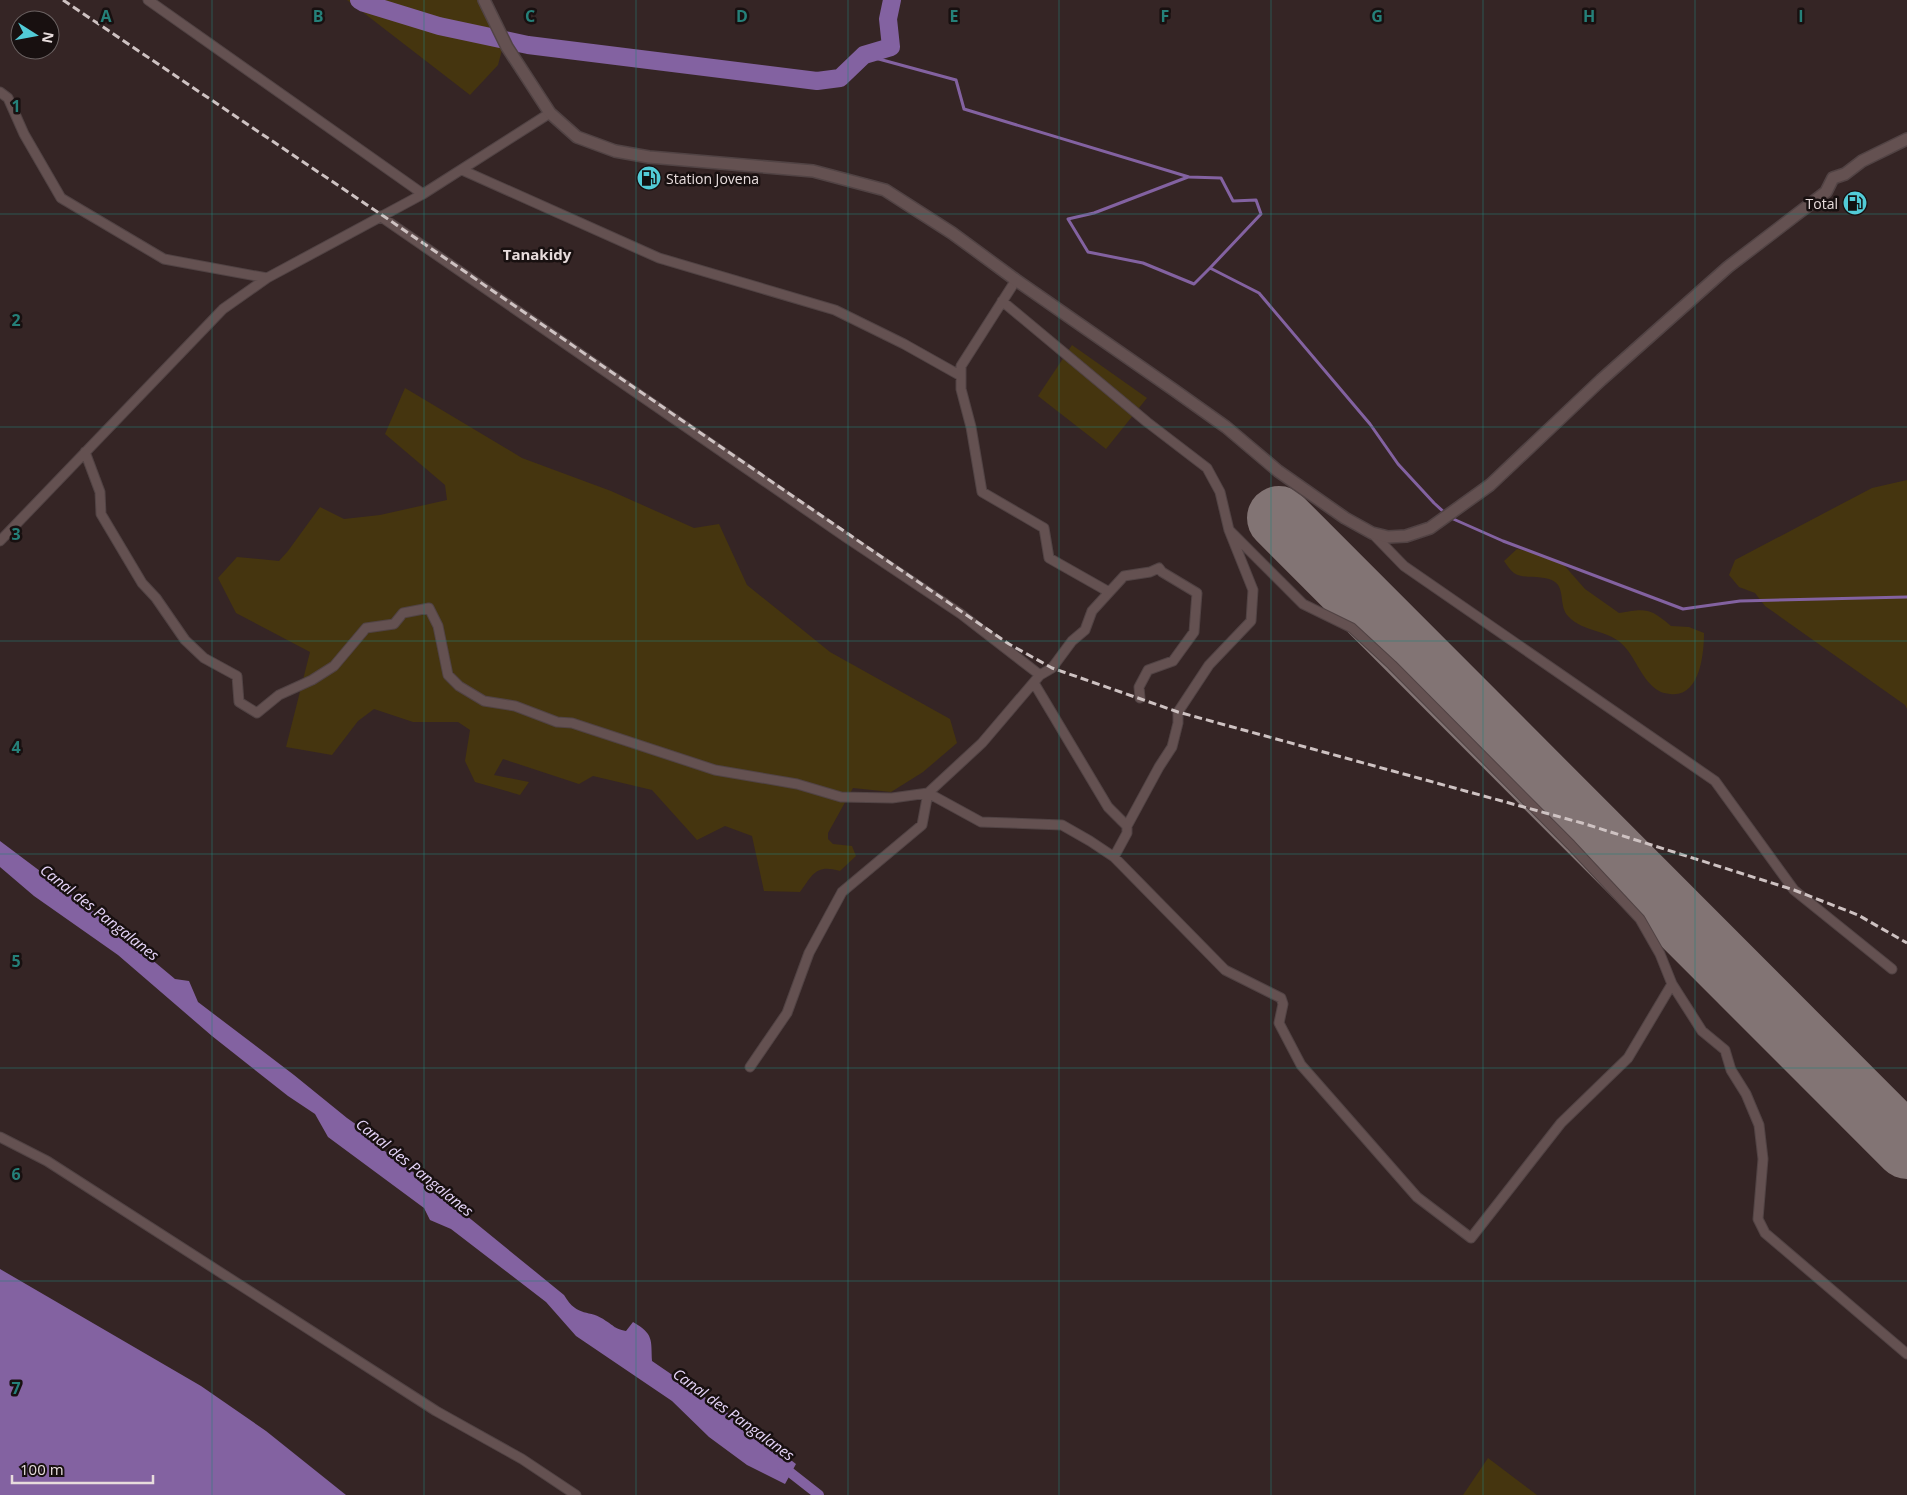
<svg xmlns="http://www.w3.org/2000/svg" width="1907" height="1495" viewBox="0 0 1907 1495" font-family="'Open Sans',sans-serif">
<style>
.green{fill:#45350f}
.water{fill:#8362a1}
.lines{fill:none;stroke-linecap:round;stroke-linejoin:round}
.stream{stroke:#8362a1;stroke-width:3}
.canal{stroke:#8362a1;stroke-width:10}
.river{stroke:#8362a1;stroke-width:18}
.runway{stroke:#827474;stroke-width:64}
.minor-casing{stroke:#514344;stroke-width:11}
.secondary-casing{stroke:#514344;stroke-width:14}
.minor{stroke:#645151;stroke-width:9}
.secondary{stroke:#645151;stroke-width:11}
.rail{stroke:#cec2c2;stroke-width:3;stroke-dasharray:8 4;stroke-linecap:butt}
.grid{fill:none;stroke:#258079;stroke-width:1;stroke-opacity:0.55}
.labels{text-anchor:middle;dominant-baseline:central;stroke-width:5;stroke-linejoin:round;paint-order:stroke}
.poi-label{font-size:14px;fill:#e7dcdc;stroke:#181010;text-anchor:start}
.neighbourhood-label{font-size:15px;font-weight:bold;fill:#e7dcdc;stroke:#181010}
.water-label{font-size:15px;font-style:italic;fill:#e7d6fa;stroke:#181010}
.grid-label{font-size:16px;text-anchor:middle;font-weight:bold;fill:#258079;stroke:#181010;stroke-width:5;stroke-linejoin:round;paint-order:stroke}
</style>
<rect width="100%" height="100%" fill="#352525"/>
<path class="green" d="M347,0H478L502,50L498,65L470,95Z
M1072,345L1147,398L1106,449L1038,396Z
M405,388L522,458L611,491L694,528L719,524L747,585L830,652L950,719L957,743L923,772L891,792L853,788L828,833V839L833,844L852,846L856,856L840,871C816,864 813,874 800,892L764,891L752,836L725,826L697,840L652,790L593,776L579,784L503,759L494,775L529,782L520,795L475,782L465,761L470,730L458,722H413L374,709L358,721L332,755L286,747L310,652L236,613L218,578L237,557L279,561L288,551L320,507L344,519L380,515L447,500L445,485L385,434Z
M1907,480V709L1905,705L1765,606L1755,593L1739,587L1729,575L1735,560L1872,488Z
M1517,549L1541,554L1563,564L1585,589L1619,613C1645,609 1649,607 1671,626L1689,627L1704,633C1704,654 1700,698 1670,694C1666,693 1662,693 1659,691C1642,681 1637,660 1624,646C1609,629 1583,633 1568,616C1559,607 1565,589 1555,582C1544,574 1524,580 1514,573C1510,570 1507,565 1504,561Z
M1488,1458L1537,1495H1463Z"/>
<path class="water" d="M0,841L96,913L175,979L189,981L198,1002L294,1075L347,1118L371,1135L382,1149L413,1172L564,1295C578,1319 589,1308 606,1321C616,1327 613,1328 626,1331L633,1322C654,1334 651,1340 652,1361L741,1422L796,1464L785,1484L747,1465L709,1437L672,1401L576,1336L546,1302L451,1229L430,1220L424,1208L328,1137L315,1114L288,1096L212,1036L118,955L34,896L0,867Z
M0,1269L201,1386L266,1431L346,1495H0Z"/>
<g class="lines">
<path class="stream" d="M864,55L956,80L964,109L1189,177L1221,178L1233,201L1256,200L1261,214L1210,268L1259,293L1370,424L1398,464L1434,503L1446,514
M1188,177L1094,213L1068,219L1088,252L1143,263L1194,284L1210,268
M1451,518L1503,541L1683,609L1740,601L1907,597"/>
<path class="canal" d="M782,1466L819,1495"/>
<path class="river" d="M359,0L364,3L439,26L528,45L817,81L840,78L864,55L891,47L888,19L892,0"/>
<path class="runway" d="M1279,518L1907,1147"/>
<defs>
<path id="minor" d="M148,0L423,194
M0,92L8,98L24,134L61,198L164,259L267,278
M462,170L659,258L835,310L904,344L961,376
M380,216L847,538L961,614L1040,675
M1016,280L961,366V389L971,427L982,492L1044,528L1049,558L1109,592
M1002,301L1147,422L1207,468L1220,492L1229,530L1253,590L1251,621L1209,665L1178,712V723L1172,747L1159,767L1127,826V833L1114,857
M85,452L100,492L101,514L142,583L156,598L185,640L204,658L237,676L239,702L257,713L279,695L312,680L334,666L366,628L394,624L403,613L429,608L438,626L448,675L459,686L484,701L515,706L557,722L572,723L715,770L797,784L841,797L892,798L928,793L982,743L1040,675L1052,668L1072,641L1085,630L1092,611L1124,576L1150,572L1159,568L1162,572L1197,593L1194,632L1173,661L1148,670L1139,687L1140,698
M1229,530L1303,604L1352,628L1392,665L1571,845L1640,919L1660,954L1672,984L1702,1031L1725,1050L1731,1070L1746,1094L1759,1125L1763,1159L1758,1219L1765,1233L1907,1354
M1372,533L1404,566L1715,781L1794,890L1892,969
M0,541L223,309L267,278L423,194L550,113
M1034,683L1108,807L1127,826
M750,1067L787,1013L809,953L842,892L922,825L928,793L981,822L1062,825L1090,841L1114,857L1225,970L1281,998L1283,1004L1279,1023L1301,1065L1417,1197L1471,1238L1561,1123L1628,1058L1672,984
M0,1137L47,1161L436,1411L522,1459L576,1495"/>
<path id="secondary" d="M484,0L507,47L550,113L577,137L615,151L649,157L813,171L885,190L952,233L1016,280L1174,390L1226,427L1278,471L1345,518L1372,533L1388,537L1406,536L1430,528L1490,485L1601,380L1728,267L1826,192L1833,178L1845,174L1862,161L1907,139"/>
</defs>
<use href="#minor" class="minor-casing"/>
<use href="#secondary" class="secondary-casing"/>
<use href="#minor" class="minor"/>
<use href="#secondary" class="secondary"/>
<path class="rail" d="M63,0L382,215L1009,644L1052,668L1178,712L1582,823L1794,890L1858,915L1907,943"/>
</g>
<path class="grid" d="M212,0V1495M424,0V1495M636,0V1495M848,0V1495M1059,0V1495M1271,0V1495M1483,0V1495M1695,0V1495M0,214H1907M0,427H1907M0,641H1907M0,854H1907M0,1068H1907M0,1281H1907"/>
<defs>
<symbol id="fuel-disc" viewBox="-11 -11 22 22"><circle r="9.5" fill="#52cbd7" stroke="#181010"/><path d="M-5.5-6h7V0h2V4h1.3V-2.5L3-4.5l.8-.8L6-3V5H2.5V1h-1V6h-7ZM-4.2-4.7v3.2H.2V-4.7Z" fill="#111"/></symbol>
</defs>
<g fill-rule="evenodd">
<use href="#fuel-disc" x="635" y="164" width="28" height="28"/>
<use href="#fuel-disc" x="1841" y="189" width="28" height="28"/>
</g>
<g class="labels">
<g class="poi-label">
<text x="666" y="178">Station Jovena</text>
<text x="1838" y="203" text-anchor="end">Total</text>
</g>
<g class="neighbourhood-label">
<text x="537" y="254">Tanakidy</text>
</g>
<g class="water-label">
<text transform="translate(100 912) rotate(38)">Canal des Pangalanes</text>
<text transform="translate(415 1167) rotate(39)">Canal des Pangalanes</text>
<text transform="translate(734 1414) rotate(36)">Canal des Pangalanes</text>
</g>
</g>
<g class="grid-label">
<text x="106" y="22">A</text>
<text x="318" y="22">B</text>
<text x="530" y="22">C</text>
<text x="742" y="22">D</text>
<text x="954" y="22">E</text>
<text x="1165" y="22">F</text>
<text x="1377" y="22">G</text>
<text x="1589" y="22">H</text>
<text x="1801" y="22">I</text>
<text x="16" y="112">1</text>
<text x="16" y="326">2</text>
<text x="16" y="540">3</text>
<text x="16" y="753">4</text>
<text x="16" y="967">5</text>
<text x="16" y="1180">6</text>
<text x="16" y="1394">7</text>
</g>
<g transform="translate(35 35) rotate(101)"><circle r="24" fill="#181010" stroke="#6b6262"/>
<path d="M0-4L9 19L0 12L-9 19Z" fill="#52cbd7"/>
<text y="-8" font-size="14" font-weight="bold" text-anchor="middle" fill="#e7dcdc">N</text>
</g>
<path d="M12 1475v8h141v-8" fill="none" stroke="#e7dcdc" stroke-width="2.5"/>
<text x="20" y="1475" font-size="15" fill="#e7dcdc" stroke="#181010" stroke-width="4" paint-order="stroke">100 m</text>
</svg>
